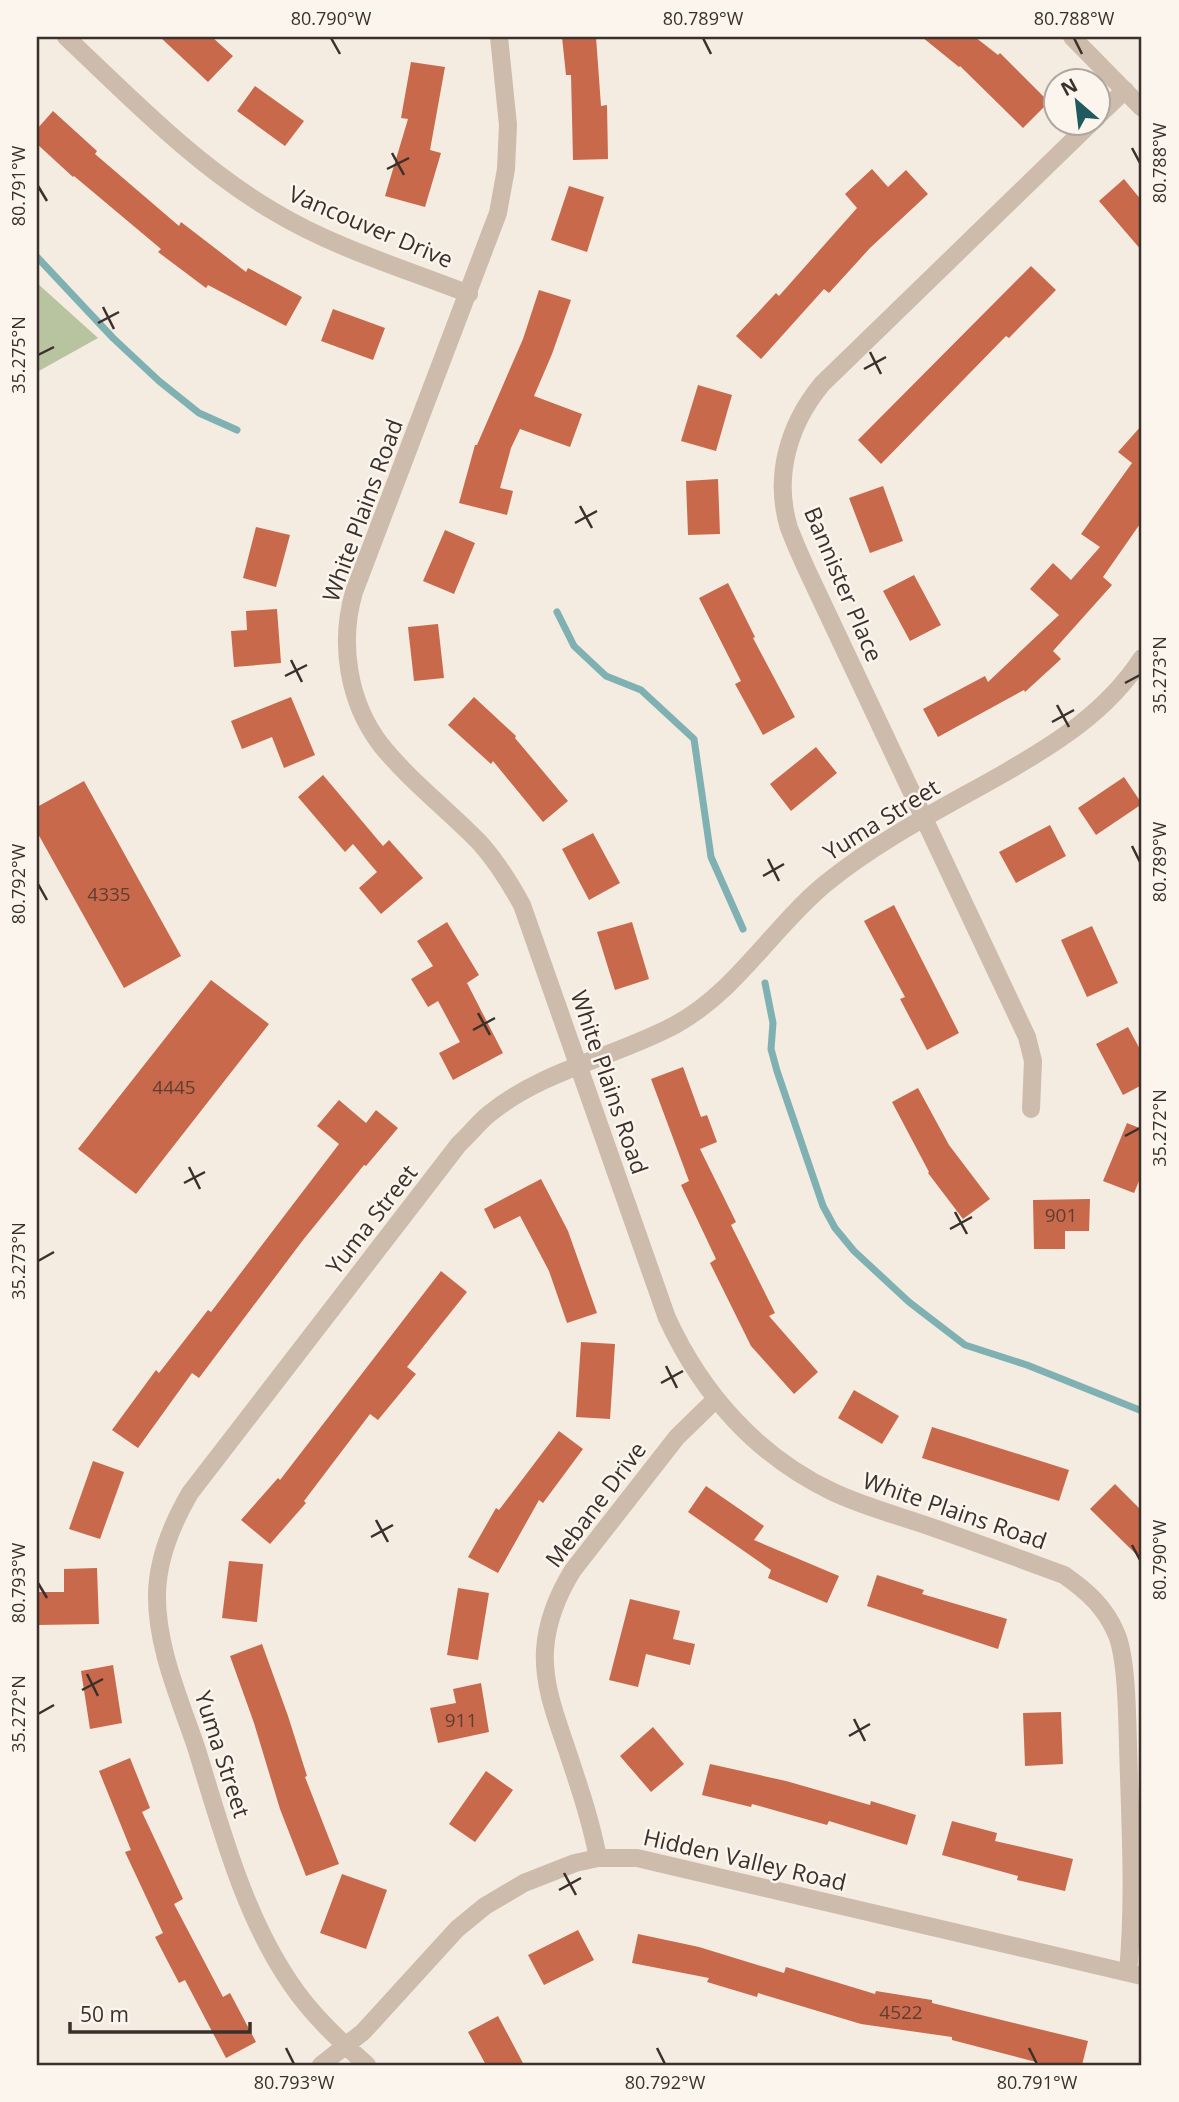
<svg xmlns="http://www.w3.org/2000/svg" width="1179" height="2102" viewBox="0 0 1179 2102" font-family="'Open Sans',sans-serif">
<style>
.green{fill:#b8c4a0}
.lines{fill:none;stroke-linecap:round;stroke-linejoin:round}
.stream{stroke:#7fb0b2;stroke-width:7}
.building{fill:#c8694b}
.minor{stroke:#cdbbac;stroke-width:18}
.ticks{fill:none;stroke:#3b302b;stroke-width:2.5}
.labels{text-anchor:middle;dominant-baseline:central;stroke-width:5;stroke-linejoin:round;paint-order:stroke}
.number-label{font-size:19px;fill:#5e3e33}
.street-label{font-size:23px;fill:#3b302b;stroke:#fbf5ee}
.neatline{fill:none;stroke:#3b302b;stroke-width:2.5}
.ticks-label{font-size:18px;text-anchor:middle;fill:#3b302b}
</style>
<rect width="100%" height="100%" fill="#f4ebe1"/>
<path class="green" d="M37,283L98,338L37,372Z"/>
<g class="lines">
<path class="stream" d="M37,257L113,338L159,381L199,413L237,430
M557,612L574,646L606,676L641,690L694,739L711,857L743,929
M765,983L773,1023L771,1049L777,1071L823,1206L835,1228L854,1251L909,1302L965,1345L1027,1365L1142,1411"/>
</g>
<path class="building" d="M160,37H212L233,56L208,82Z
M562,37H596L601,106L607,105L608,159L573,160L571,75H566Z
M922,37H975L998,55L1000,53L1049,102L1023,128L960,66L959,67Z
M411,62L445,67L430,150L441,153L425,207L385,196L408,119L401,118Z
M255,86L304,121L285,146L237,111Z
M53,111L97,151L95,154L179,226L181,222L246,272L248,268L302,297L286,326L208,285L206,288L158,252L161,249L74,176L73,177L37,144V129Z
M872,169L888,187L906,170L928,194L870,248L829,293L824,289L761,359L736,336L776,293L779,296L857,208L845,194Z
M1124,179L1142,201V251L1099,201Z
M569,186L604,197L587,252L551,240Z
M1031,266L1056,290L1009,338L1006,336L881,464L858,440Z
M539,290L571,300L552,354L534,396L582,414L570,447L520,429L511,448L500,488L513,491L507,515L459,503L475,445H477L523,339Z
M333,309L385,328L373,360L321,341Z
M698,385L732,395L716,451L681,441Z
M1142,425V521L1103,577L1112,585L1053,651L1061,659L1025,692L1024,690L938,737L923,709L985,676L988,682L1059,615L1030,589L1053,563L1071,580L1100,547L1081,534L1132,463L1118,452Z
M718,479L720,534L688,535L686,481Z
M883,486L903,541L870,553L849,498Z
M256,527L290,535L276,587L243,578Z
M445,530L475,543L454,594L423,581Z
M914,575L941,625L910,641L883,591Z
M728,583L755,637L753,638L795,717L763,735L735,684L741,681L699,598Z
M277,609L281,663L234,667L231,631L247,630L246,611Z
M438,624L444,678L414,681L408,627Z
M291,697L315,755L284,768L272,737L242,749L231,721Z
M474,697L516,736L515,738L568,801L543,822L493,761L491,764L448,725Z
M816,747L837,773L791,811L770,784Z
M323,775L383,846L389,840L423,878L381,914L359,888L377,872L353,844L345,852L298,797Z
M1124,777L1142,804L1096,835L1078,808Z
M84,781L181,956L124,988L37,832V807Z
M1050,825L1066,856L1016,883L999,852Z
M593,833L620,883L589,900L562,849Z
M894,905L959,1033L927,1050L900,999L905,997L864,921Z
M447,922L479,975L467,983L503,1053L453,1080L439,1053L460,1042L438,1001L428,1007L411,979L433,966L417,941Z
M632,922L649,979L615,990L597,932Z
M1092,926L1118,983L1087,997L1061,940Z
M211,980L269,1024L136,1194L78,1149Z
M1128,1027L1142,1053V1085L1123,1095L1096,1044Z
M683,1067L701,1117L707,1115L717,1142L700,1149L736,1222L731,1225L775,1313L769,1316L818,1372L794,1394L751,1346L710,1263L716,1259L681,1185L689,1181L651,1079Z
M918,1088L949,1145L990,1199L963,1219L928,1173L929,1172L892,1102Z
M339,1100L366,1123L376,1110L398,1128L366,1166L364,1165L303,1240L199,1378L192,1373L138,1448L112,1430L156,1370L159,1373L208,1310L211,1312L339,1144L317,1126Z
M1127,1123L1142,1129V1174L1134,1193L1103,1181Z
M541,1179L568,1231L597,1313L567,1323L549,1271L520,1216L494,1229L484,1209Z
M1090,1199L1089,1231H1065V1249H1034L1033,1200Z
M441,1271L467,1292L407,1367L416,1374L378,1420L370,1414L304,1501L306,1503L270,1544L241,1520L278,1478L280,1480Z
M581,1342L615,1344L610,1419L576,1417Z
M854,1390L899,1416L882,1444L838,1418Z
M932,1427L1069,1470L1059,1501L922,1458Z
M559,1431L583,1449L543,1503L539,1500L498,1573L468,1557L496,1508L499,1510Z
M93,1461L124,1472L100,1539L69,1529Z
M1115,1484L1142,1511V1560L1090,1509Z
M706,1486L764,1526L754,1540L839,1576L827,1603L768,1578L771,1570L688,1512Z
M229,1561L263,1564L257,1622L222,1618Z
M97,1568L99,1624L37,1625V1592H64V1569Z
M877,1575L924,1590L922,1594L1007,1619L998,1649L867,1606Z
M458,1588L489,1593L478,1660L447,1655Z
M630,1599L680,1611L673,1639L695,1644L690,1665L646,1654L638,1687L609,1680Z
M262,1644L288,1716L307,1776L305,1777L339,1864L306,1876L280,1809L254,1723L230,1656Z
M113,1665L122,1723L90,1729L81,1671Z
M481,1683L489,1732L438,1743L430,1708L456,1703L453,1689Z
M1061,1712L1063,1764L1025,1766L1023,1713Z
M653,1727L684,1764L651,1792L620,1756Z
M130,1758L150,1808L142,1812L183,1899L174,1904L223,1997L230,1993L256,2042L226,2058L185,1980L179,1983L155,1937L163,1933L125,1852L131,1850L99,1771Z
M710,1764L786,1781L870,1805L871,1801L916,1815L907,1845L829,1821L827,1825L752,1804L751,1807L702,1795Z
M486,1771L513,1790L475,1842L449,1824Z
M952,1821L997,1833L995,1841L1073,1859L1065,1891L1017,1880L1018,1876L942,1855Z
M342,1874L387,1890L366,1949L320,1933Z
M578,1930L594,1960L544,1985L528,1955Z
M638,1934L699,1947L784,1973L786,1967L875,1994L876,1991L932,2000V2003L1088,2041L1082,2065H1047L952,2040V2037L861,2024L758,1993L757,1997L707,1982L709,1978L632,1963Z
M498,2016L524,2065H486L468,2032Z"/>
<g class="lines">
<path class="minor" d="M66,37C132,99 195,165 273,211C334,248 403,268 469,294
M499,37L508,125L506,169L498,213L354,592C339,643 348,702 381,745C410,781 448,810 480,843C497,862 510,883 522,905L667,1318C702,1394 757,1456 833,1492C865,1507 900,1516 934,1528C977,1543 1021,1559 1064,1575C1087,1591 1105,1607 1116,1633C1127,1657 1127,1717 1128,1744C1130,1820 1135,1896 1128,1972
M1072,37L1142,108
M1098,116L1125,90
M1031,1109L1033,1061L1027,1037L806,568C800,555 794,541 789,528C773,476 789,424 822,384L1092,122
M598,1858C591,1821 579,1786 567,1750C556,1717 543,1685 545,1650C547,1621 558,1594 573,1570L677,1437L715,1400
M321,2065L363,2032L457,1929L485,1906L524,1883L575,1863L598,1858H637L1142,1976
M367,2065C339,2040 312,2015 291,1984C243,1914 221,1827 196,1747C179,1697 156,1646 157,1593C158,1557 172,1524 190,1493L459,1144C469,1135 478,1123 489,1114C543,1070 615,1057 675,1025C737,991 772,928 825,884C879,840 941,809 1001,775C1055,744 1107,712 1142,658"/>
</g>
<path class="ticks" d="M331,38L340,54M703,38L711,54M1074,38L1082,54M1132,148L1140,163M392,153L404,175M387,169L409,158M38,186L47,201M103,307L114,329M98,323L119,312M870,352L881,374M38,355L54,347M864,369L886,357M580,506L592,528M575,523L597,511M291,660L302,682M285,676L307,665M1125,683L1140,675M1057,705L1069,727M1052,722L1074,710M1132,846L1140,862M768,859L779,881M763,876L784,864M38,884L47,900M478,1013L490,1035M473,1030L495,1018M1125,1136L1140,1128M189,1167L200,1189M184,1183L205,1172M955,1212L967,1234M950,1229L972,1217M38,1261L54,1252M666,1366L677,1388M661,1383L683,1371M376,1520L388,1542M371,1537L393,1525M1132,1545L1140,1560M38,1583L47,1598M87,1674L98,1696M82,1690L103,1679M38,1714L54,1705M854,1719L865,1741M849,1736L870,1724M564,1873L576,1895M559,1890L581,1878M286,2048L294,2064M657,2048L665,2064M1029,2048L1037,2064"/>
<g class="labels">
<g class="number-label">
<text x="109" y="894">4335</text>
<text x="174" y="1087">4445</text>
<text x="1061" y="1215">901</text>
<text x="461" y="1720">911</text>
<text x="901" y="2012">4522</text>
</g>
<g class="street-label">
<text transform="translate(371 226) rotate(23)">Vancouver Drive</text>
<text transform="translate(362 510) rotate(-70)">White Plains Road</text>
<text transform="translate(844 584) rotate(67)">Bannister Place</text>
<text transform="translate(881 819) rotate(-32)">Yuma Street</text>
<text transform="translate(610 1082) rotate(71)">White Plains Road</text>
<text transform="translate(371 1219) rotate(-52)">Yuma Street</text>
<text transform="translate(595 1504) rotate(-53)">Mebane Drive</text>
<text transform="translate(955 1510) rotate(19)">White Plains Road</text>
<text transform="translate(223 1754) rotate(72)">Yuma Street</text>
<text transform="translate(745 1859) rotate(13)">Hidden Valley Road</text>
</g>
</g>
<rect width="1179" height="2102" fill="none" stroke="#fbf5ee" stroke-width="77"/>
<g transform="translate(1077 102) rotate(332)"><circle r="33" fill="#fbf5ee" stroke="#aea6a0" stroke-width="2"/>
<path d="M0-5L12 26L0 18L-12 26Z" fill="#1f5a5e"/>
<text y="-10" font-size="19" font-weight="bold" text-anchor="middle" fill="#3b302b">N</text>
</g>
<path d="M70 2022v10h180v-10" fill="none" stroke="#3b302b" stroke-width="3.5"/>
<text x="80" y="2022" font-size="21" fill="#3b302b" stroke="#fbf5ee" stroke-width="5" paint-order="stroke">50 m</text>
<rect x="38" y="38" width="1102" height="2026" class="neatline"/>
<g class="ticks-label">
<text x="331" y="25">80.790°W</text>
<text x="703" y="25">80.789°W</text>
<text x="1074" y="25">80.788°W</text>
<text transform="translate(1160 163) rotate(-90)" y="6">80.788°W</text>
<text transform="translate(19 186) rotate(-90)" y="6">80.791°W</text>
<text transform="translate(19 355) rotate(-90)" y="6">35.275°N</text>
<text transform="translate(1160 675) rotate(-90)" y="6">35.273°N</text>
<text transform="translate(1160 862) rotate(-90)" y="6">80.789°W</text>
<text transform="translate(19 884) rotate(-90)" y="6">80.792°W</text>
<text transform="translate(1160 1128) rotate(-90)" y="6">35.272°N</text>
<text transform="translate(19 1261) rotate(-90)" y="6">35.273°N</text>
<text transform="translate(1160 1560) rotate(-90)" y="6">80.790°W</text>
<text transform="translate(19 1583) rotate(-90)" y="6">80.793°W</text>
<text transform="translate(19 1714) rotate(-90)" y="6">35.272°N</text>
<text x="294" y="2089">80.793°W</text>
<text x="665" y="2089">80.792°W</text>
<text x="1037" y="2089">80.791°W</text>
</g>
</svg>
